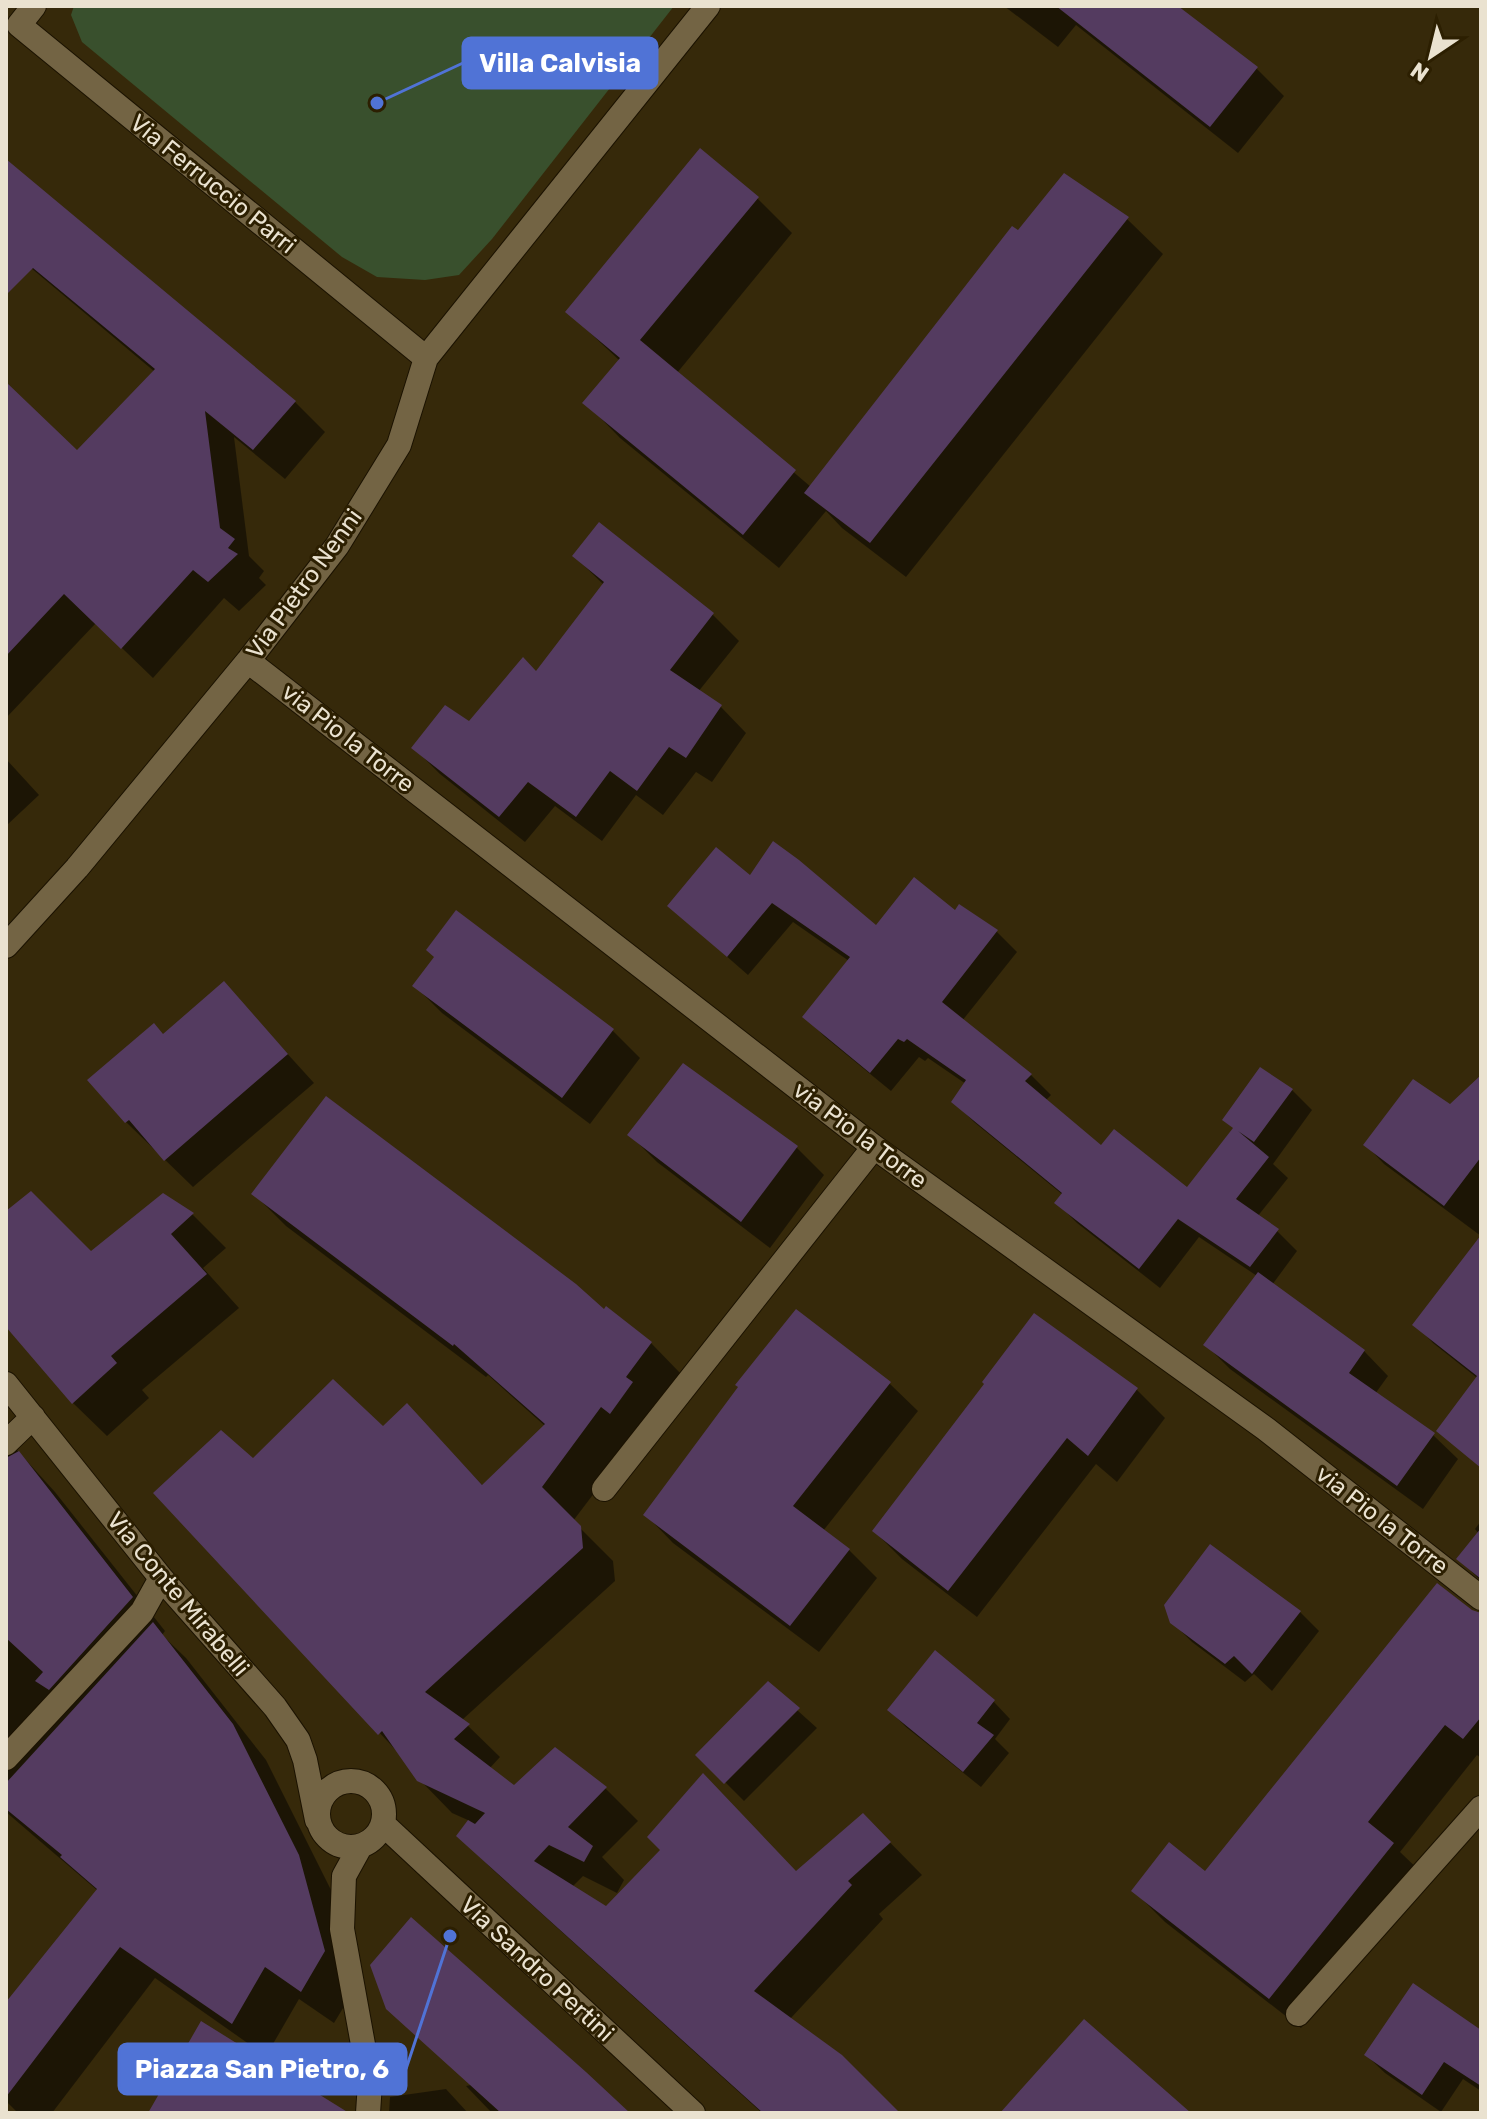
<svg xmlns="http://www.w3.org/2000/svg" width="1487" height="2119" viewBox="0 0 1487 2119" font-family="Rubik,sans-serif">
<style>
.green{fill:#39502d}
.shadow{fill:#0007}
.building{fill:#543b60}
.lines{fill:none;stroke-linecap:round;stroke-linejoin:round}
.minor-casing{stroke:#1b1200;stroke-width:26}
.minor{stroke:#736444;stroke-width:24}
.labels{text-anchor:middle;dominant-baseline:central;stroke-width:6;stroke-linejoin:round;paint-order:stroke}
.street-label{font-size:24px;fill:#eae2d0;stroke:#2c1f01}
.leader{fill:none;stroke:#5073d6;stroke-width:3}
.callout-dot{fill:#5073d6;stroke:#2c1f01;stroke-width:3}
.callout{fill:#5073d6;stroke:#5073d6;stroke-width:3}
.callout-label{font-size:26px;text-anchor:middle;font-weight:bold;fill:#fff}
</style>
<rect width="100%" height="100%" fill="#36290a"/>
<path class="green" d="M74,6H674L492,239L459,275L425,280L377,277L342,257L82,42L71,15Z"/>
<path class="shadow" d="M1004,6H1175L1257,69L1284,96L1238,153L1076,25L1058,47Z
M6,162L295,402L325,432L285,479L234,437L249,556L264,571L259,578L266,585L239,611L224,598L153,678L96,623L6,718V385L77,453L155,372L6,247Z
M757,198L792,233L677,373L811,487L1019,232L1127,219L1163,254L906,577L842,528L826,511L779,568L620,438L585,402L620,361L568,312Z
M599,525L713,615L739,641L698,692L721,707L746,733L712,782L696,772L663,815L636,795L602,841L555,806L525,842L440,774L414,748L469,724L537,674L604,585L574,556Z
M6,759L39,795L6,826Z
M750,878L876,928L955,913L960,907L997,932L1017,952L962,1021L1031,1075L1051,1095L1045,1101L1101,1147L1187,1190L1235,1129L1261,1069L1292,1090L1312,1110L1273,1164L1288,1178L1257,1217L1277,1231L1297,1251L1272,1285L1364,1351L1388,1376L1375,1394L1433,1435L1458,1459L1423,1509L1230,1369L1206,1345L1257,1276L1199,1237L1160,1288L1077,1223L1057,1203L1063,1195L974,1122L954,1102L966,1084L928,1058L925,1061L919,1057L891,1091L825,1037L805,1017L849,961L793,922L748,975L669,906Z
M224,984L314,1083L193,1187L126,1122L164,1036Z
M415,986L612,1030L640,1058L590,1124L442,1013Z
M1481,1078V1236L1384,1164L1366,1145L1451,1107Z
M630,1135L797,1148L824,1175L770,1248L657,1162Z
M253,1193L604,1312L651,1343L683,1376L573,1521L613,1561L615,1581L462,1720L500,1757L489,1769L514,1788L555,1750L606,1789L638,1821L602,1857L624,1880L617,1893L583,1876L572,1887L606,1908L797,1873L863,1815L922,1875L879,1914L883,1919L790,2019L898,2113H762L491,1868L459,1836L470,1821L452,1813L419,1779L404,1759L156,1493L253,1460L383,1429L407,1406L483,1486L545,1426L488,1375L486,1377L286,1226Z
M163,1195L193,1215L226,1248L203,1268L239,1308L142,1390L149,1398L107,1436L73,1403L6,1324V1214L91,1254Z
M1481,1238V1381L1433,1343L1415,1324Z
M797,1311L890,1384L918,1411L823,1531L849,1550L877,1578L819,1652L673,1543L646,1515Z
M1035,1315L1137,1390L1165,1418L1117,1482L1096,1464L977,1617L902,1559L874,1531L987,1384Z
M6,1438L55,1492L165,1631L162,1635L186,1658L266,1760L331,1890L357,1985L334,2023L299,1999L266,2056L155,1978L52,2113H18L6,2101V2006L98,1891L6,1812Z
M1481,1521V1581L1459,1559L1479,1534L1475,1529Z
M1300,1612L1319,1631L1272,1691L1254,1674L1245,1682L1192,1642L1172,1622Z
M1471,1612L1481,1614V1758L1477,1755L1400,1852L1424,1875L1301,2028L1165,1922L1134,1891L1205,1873Z
M768,1684L817,1728L744,1801L698,1755Z
M994,1702L1010,1719L995,1739L1009,1753L981,1787L906,1727L889,1710Z
M1481,2032V2091L1463,2079L1441,2112L1385,2073L1366,2055Z
M471,2085L606,2113H492L466,2086Z
M446,2089L468,2113H389L390,2097Z"/>
<path class="building" d="M1056,6H1178L1258,67L1210,127Z
M700,148L759,197L640,340L796,470L743,535L582,403L620,358L565,312Z
M6,159L296,401L253,450L205,411L220,528L235,539L228,548L238,554L208,582L193,570L121,649L64,594L6,656V382L77,450L155,369L33,268L6,295Z
M1064,173L1129,217L870,543L804,493L1012,226L1018,230Z
M599,522L714,613L670,670L722,705L686,758L669,747L637,791L610,771L576,817L528,782L499,817L411,748L445,705L469,721L523,657L536,671L604,582L572,556Z
M773,841L799,860L876,925L914,877L955,910L959,904L998,930L942,1002L1032,1074L1025,1081L1101,1145L1114,1129L1187,1187L1233,1128L1222,1120L1260,1067L1293,1089L1254,1142L1238,1131L1269,1157L1236,1199L1279,1229L1250,1267L1178,1219L1139,1269L1054,1203L1062,1193L951,1102L966,1080L907,1039L904,1042L898,1039L870,1073L802,1017L850,957L772,903L727,957L667,906L716,847L750,875Z
M456,910L614,1029L562,1098L412,986L434,957L426,950Z
M224,981L288,1054L164,1161L129,1120L125,1123L87,1080L154,1023L163,1034Z
M683,1063L798,1146L741,1222L627,1135Z
M1481,1075V1157L1444,1206L1363,1145L1413,1079L1450,1104Z
M326,1096L576,1284L604,1309L606,1306L652,1342L626,1377L633,1382L610,1414L601,1407L542,1487L581,1526L583,1548L425,1692L470,1724L454,1739L514,1785L555,1747L607,1787L568,1827L593,1846L584,1862L549,1845L534,1861L606,1906L660,1850L647,1837L703,1773L796,1871L863,1813L891,1842L848,1881L852,1885L754,1991L842,2055L900,2113H763L456,1836L468,1820L475,1824L485,1813L417,1781L382,1731L378,1735L153,1493L221,1430L253,1458L333,1379L383,1426L407,1403L482,1485L545,1424L454,1344L453,1346L251,1194Z
M31,1191L91,1251L163,1193L194,1213L171,1234L207,1274L111,1356L117,1363L72,1404L6,1327V1211Z
M1481,1235V1468L1436,1431L1477,1376L1412,1325Z
M1258,1272L1365,1350L1349,1373L1435,1433L1397,1486L1203,1345Z
M796,1309L891,1382L793,1506L850,1549L790,1626L643,1515L738,1387L735,1385Z
M1034,1313L1138,1388L1088,1456L1067,1438L948,1591L872,1531L984,1384L982,1382Z
M19,1451L133,1597L49,1690L35,1681L43,1672L6,1638V1458Z
M1481,1528V1579L1456,1559Z
M1210,1544L1301,1611L1252,1674L1234,1656L1225,1664L1170,1623L1164,1605Z
M1437,1583L1472,1610L1481,1613V1717L1463,1739L1445,1725L1368,1822L1394,1843L1269,1999L1131,1891L1169,1842L1205,1871Z
M153,1622L233,1724L299,1855L325,1951L301,1992L265,1967L232,2024L120,1947L6,2097V2002L97,1889L60,1857L62,1855L6,1809V1783Z
M935,1650L995,1700L977,1723L994,1735L963,1772L887,1710Z
M768,1681L800,1708L724,1784L695,1755Z
M411,1917L586,2072L630,2113H501L386,2009L370,1965Z
M1413,1983L1481,2030V2086L1444,2062L1422,2095L1364,2055Z
M1084,2019L1191,2113H1000Z
M201,2021L349,2113H148Z"/>
<g class="lines">
<defs>
<path id="minor" d="M34,6L19,25L426,358
M248,661L874,1147L1266,1429L1481,1598
M6,946L77,868L248,661L337,546L399,445L426,358L708,6
M6,1384L161,1578L275,1707L298,1740L305,1760L317,1820
M6,1443L33,1417
M604,1489L874,1147
M6,1758L142,1612L161,1578
M318 1814a33 33 0 1 1 66 0a33 33 0 1 1-66 0Z
M383,1824L693,2113
M360,1847L344,1876L342,1929L370,2083L368,2113
M1298,2014L1481,1808"/>
</defs>
<use href="#minor" class="minor-casing"/>
<use href="#minor" class="minor"/>
</g>
<g class="labels">
<g class="street-label">
<text transform="translate(213 184) rotate(39)">Via Ferruccio Parri</text>
<text transform="translate(304 584) rotate(-54)">Via Pietro Nenni</text>
<text transform="translate(348 738) rotate(38)">via Pio la Torre</text>
<text transform="translate(860 1135) rotate(37)">via Pio la Torre</text>
<text transform="translate(1382 1520) rotate(38)">via Pio la Torre</text>
<text transform="translate(178 1594) rotate(50)">Via Conte Mirabelli</text>
<text transform="translate(537 1969) rotate(43)">Via Sandro Pertini</text>
</g>
</g>
<path class="leader" d="M377 103L463 63M450 1936L406 2069"/>
<g class="callout-dot">
<circle cx="377" cy="103" r="8"/>
<circle cx="450" cy="1936" r="8"/>
</g>
<g class="callout">
<rect x="463" y="38" width="194" height="50" rx="8"/>
<rect x="119" y="2044" width="287" height="50" rx="8"/>
</g>
<g class="callout-label">
<text x="560" y="72">Villa Calvisia</text>
<text x="262" y="2078">Piazza San Pietro, 6</text>
</g>
<rect width="1487" height="2119" fill="none" stroke="#eae2d0" stroke-width="16"/>
<g transform="translate(1431 56) rotate(215)" stroke="#2c1f01" stroke-width="6" paint-order="stroke">
<path d="M0-6L14 30L0 20L-14 30Z" fill="#eae2d0"/>
<text y="-12" font-size="22" font-weight="bold" text-anchor="middle" fill="#eae2d0">N</text>
</g>
</svg>
